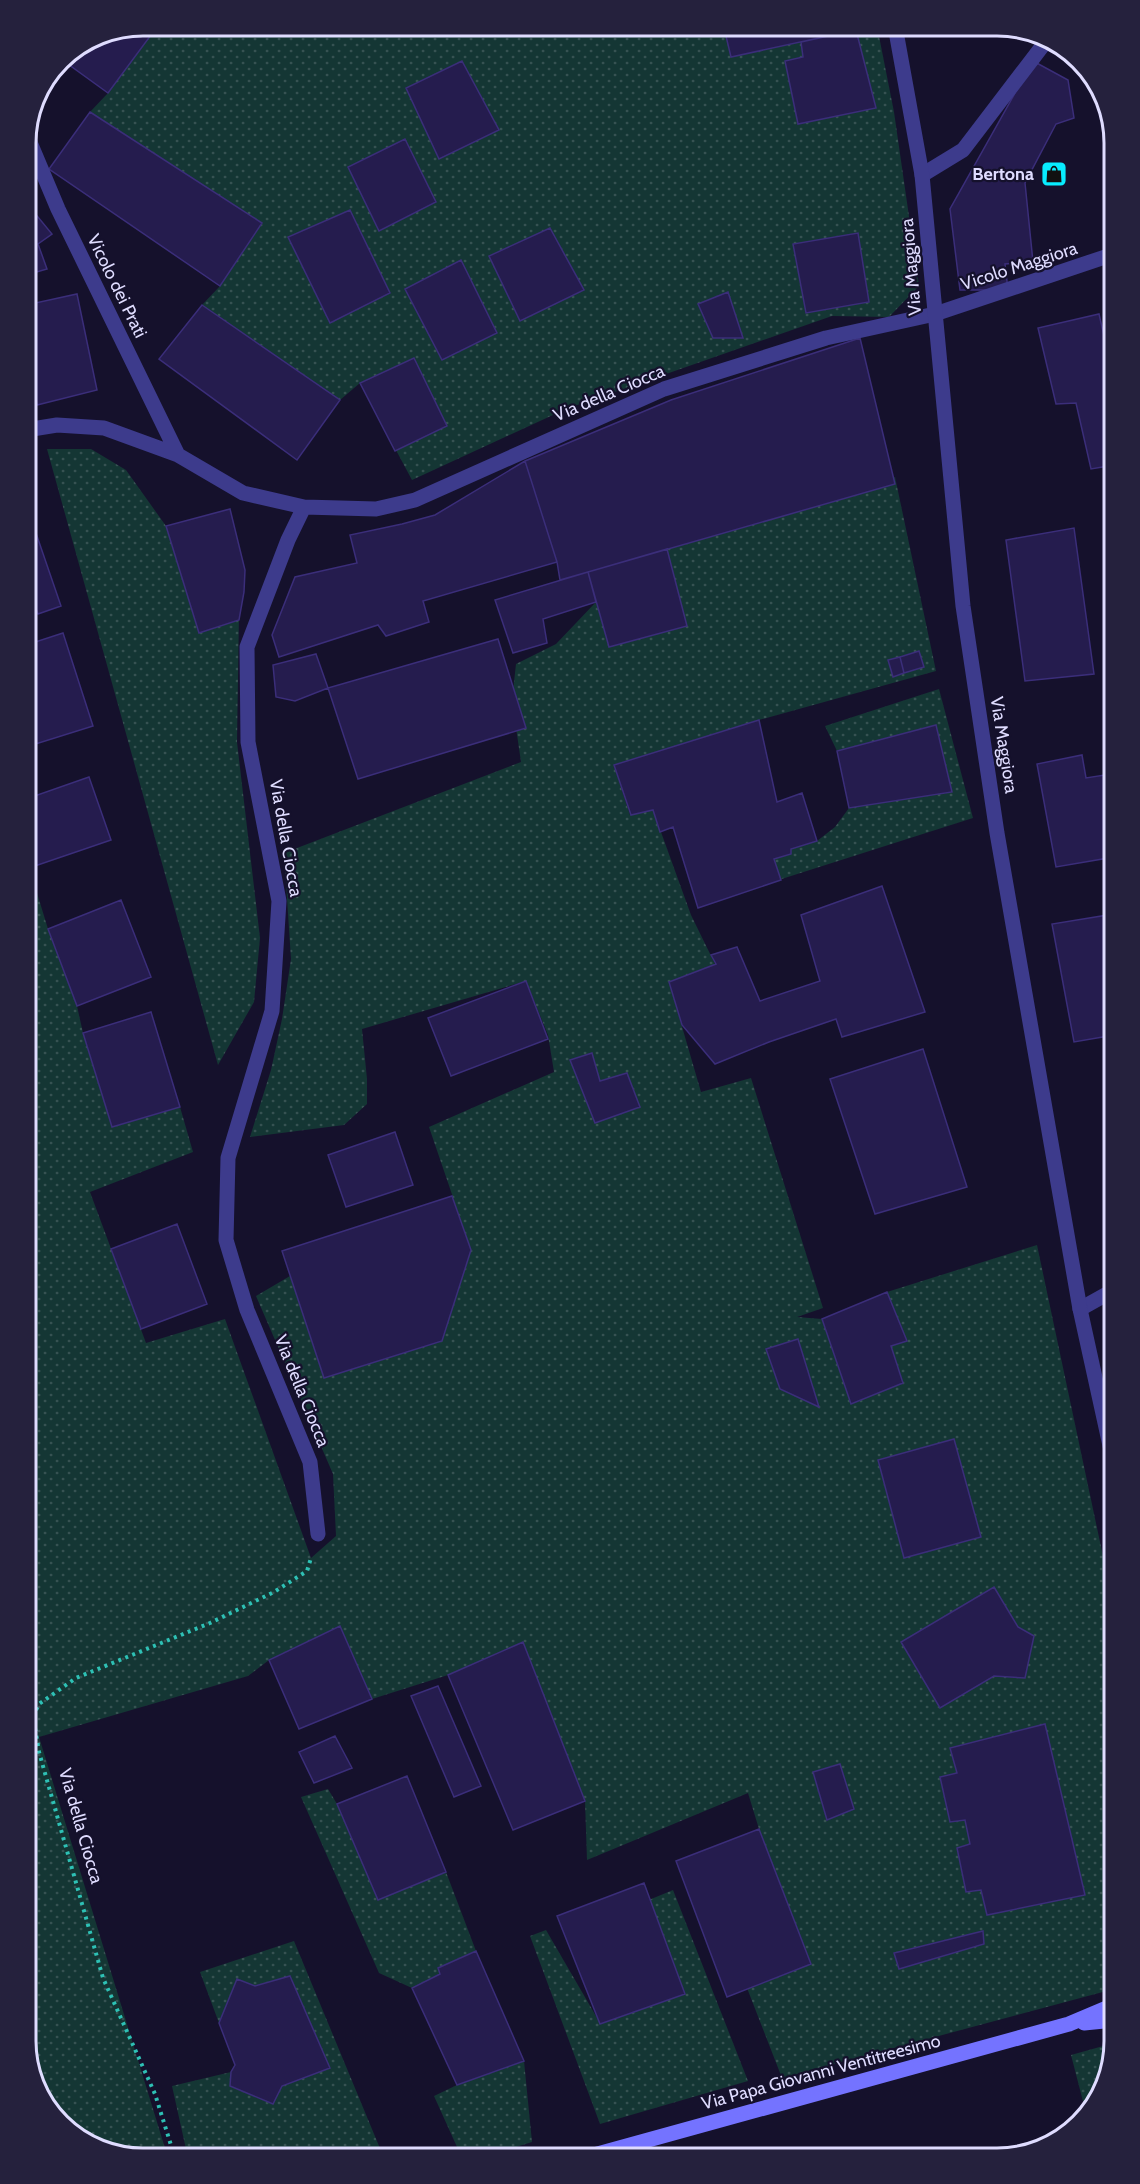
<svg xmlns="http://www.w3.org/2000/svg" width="1140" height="2184" viewBox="0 0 1140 2184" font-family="Cabin,sans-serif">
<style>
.green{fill:url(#green-dots)}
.building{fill:#251c4e;stroke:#3b2e7a;stroke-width:1.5}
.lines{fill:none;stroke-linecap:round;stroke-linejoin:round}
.path{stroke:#2ec1b5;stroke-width:4;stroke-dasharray:3 4.5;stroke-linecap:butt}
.minor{stroke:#3d3b8c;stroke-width:15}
.tertiary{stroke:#3d3b8c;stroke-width:15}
.secondary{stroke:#7473ff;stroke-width:15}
.labels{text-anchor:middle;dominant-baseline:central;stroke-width:4.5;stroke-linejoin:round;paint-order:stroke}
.poi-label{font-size:18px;font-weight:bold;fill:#dfdcff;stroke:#15112c;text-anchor:end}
.street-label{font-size:18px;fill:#dfdcff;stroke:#15112c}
.rim{fill:none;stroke:#dfdcff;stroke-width:3}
</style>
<defs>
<pattern id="green-dots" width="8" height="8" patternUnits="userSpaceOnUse" patternTransform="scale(1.5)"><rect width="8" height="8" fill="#143634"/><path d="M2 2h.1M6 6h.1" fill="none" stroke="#365252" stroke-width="1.8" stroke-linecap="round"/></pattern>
</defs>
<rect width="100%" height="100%" fill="#15112c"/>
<path class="green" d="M138,26H877L894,112L919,286L889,317L832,316L566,409L412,480L360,383L340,400L202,305L220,286L262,223L90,112L108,93L151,35Z
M47,449H91L126,470L166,526L199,633L239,620V614L237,742L260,938L254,1002L218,1065Z
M895,477L936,671L759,720L614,766L630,815L653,810L691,915L715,964L669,982L701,1092L751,1078L823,1308L797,1317L822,1319L851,1403L903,1383L891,1346L907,1341L887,1292L1037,1245L1114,1608V1674L1103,1677L1114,1728V1989L782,2078L747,1988L811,1964L759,1829L748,1793L587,1860L585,1801L523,1643L448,1675L372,1699L340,1627L269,1660L248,1676L39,1737L168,2158H135L77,2139L35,2086L26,2041V857L48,929L77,1006L83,1033L112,1127L180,1107L193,1152L90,1192L146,1343L225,1319L311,1558L336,1536L333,1474L256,1296L290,1276L324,1378L442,1341L471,1250L429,1127L554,1072L548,1035L526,981L362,1029L367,1079V1104L344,1125L250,1137L271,1070L282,1019L291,959L284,853L521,762L512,700L516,664L556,644L596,602L609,647L686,626L667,549Z
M939,689L973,818L716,900L704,869L817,841L835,827L849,808L837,751L825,726Z
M328,1789L337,1804L378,1900L446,1872L476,1951L438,1968L440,1974L412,1988L379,1973L301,1797Z
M673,1890L748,2081L600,2124L530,1936L546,1930L600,2023L685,1994L644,1902Z
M294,1941L384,2158H188L172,2086L231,2072L230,2086L272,2104L282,2086L330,2068L290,1976L255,1986L237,1979L219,2023L200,1972Z
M1114,2043L1095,2107L1086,2113L1071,2055Z
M524,2061L532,2142L480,2158H462L434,2096L457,2085Z"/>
<path class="building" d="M138,26L151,35L108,93L61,59L98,34Z
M751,26H855L856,30L731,57L725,32Z
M856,30L876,108L798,124L785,61L803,57L801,42Z
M462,61L499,130L439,159L406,88Z
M1033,61L1068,80L1074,118L1056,124L1025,183L1033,262L1005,264L1008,290H960L950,209Z
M90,112L262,223L220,286L49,169Z
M405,139L436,202L379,231L348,167Z
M350,210L390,293L330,323L288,237Z
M33,211L52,234L38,244L47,269L26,275V213Z
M550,228L584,290L520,321L489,256Z
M858,233L869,302L806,313L793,244Z
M461,260L497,333L442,360L405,289Z
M728,292L743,338H713L698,304Z
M77,294L97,390L37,405L26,336V305Z
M202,305L340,400L297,460L159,359Z
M1099,314L1114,379V465L1091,469L1076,403L1056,404L1038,328Z
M860,338L895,484L560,580L557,562L525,461L671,400Z
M414,358L447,426L395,451L360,383Z
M525,461L557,562L423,601L429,622L386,636L378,625L279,657L272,635L295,577L357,563L350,535L402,524L435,515Z
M26,504L61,606L38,614L26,582Z
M230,509L245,570L244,592L239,620L199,633L166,526Z
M1074,528L1094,674L1025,681L1006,540Z
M667,549L687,626L609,647L588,572Z
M588,572L596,602L543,619L547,643L513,653L495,600Z
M63,633L93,726L26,747V645Z
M498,639L526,728L358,779L328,688Z
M919,651L924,667L904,673L900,657Z
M316,654L328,688L295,701L276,697L273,665Z
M900,657L904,673L893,677L888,660Z
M759,720L777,802L802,793L817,841L791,849V854L774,859L781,880L698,908L673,827L660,832L653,810L631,815L614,765Z
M936,725L952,792L849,808L837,751Z
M1082,755L1086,778L1111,774L1114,792V857L1056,867L1037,764Z
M89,777L111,840L29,868L26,857V799Z
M882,886L925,1012L842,1037L836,1019L769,1042L715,1064L682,1025L669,982L716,964L711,955L737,947L760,1001L820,981L801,915Z
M121,900L151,977L77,1006L48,929Z
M1114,914V1035L1074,1042L1052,924Z
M526,981L548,1039L451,1076L428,1018Z
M151,1012L180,1107L112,1127L83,1033Z
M923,1049L967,1187L875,1214L830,1079Z
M592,1053L600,1081L627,1073L640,1107L595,1123L570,1060Z
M1114,1104V1159L1104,1106Z
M395,1132L413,1185L346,1207L328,1155Z
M452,1196L471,1250L442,1341L324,1378L282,1251Z
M177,1224L207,1304L141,1329L111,1249Z
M887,1292L907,1341L891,1346L903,1383L851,1404L822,1319Z
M798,1339L819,1407L780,1389L766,1349Z
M954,1439L981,1537L904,1558L878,1460Z
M994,1587L1018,1627L1034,1636L1025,1678L994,1676L940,1708L901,1642Z
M340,1626L372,1699L299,1729L269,1660Z
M523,1642L585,1801L513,1830L448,1675Z
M438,1686L481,1786L454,1797L411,1696Z
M1045,1724L1085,1895L987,1915L981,1890L966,1892L957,1848L970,1844L965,1820L950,1822L940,1777L957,1773L950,1748Z
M335,1736L352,1768L314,1783L299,1752Z
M840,1764L854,1809L827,1820L813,1772Z
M407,1776L446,1872L378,1900L337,1804Z
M759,1829L811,1964L727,1997L676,1861Z
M644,1883L685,1994L600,2024L557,1916Z
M983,1931L984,1944L899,1969L894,1953Z
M476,1951L524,2061L457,2085L412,1988L440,1974L438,1968Z
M290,1976L330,2068L282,2086L273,2104L230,2086L231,2072L235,2065L219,2023L237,1979L255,1986Z"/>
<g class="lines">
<path class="path" d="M175,2158L155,2094L103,1978L39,1752L33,1716L39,1704L76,1678L210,1623L274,1592L307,1571L311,1558"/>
<path class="minor" d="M26,133L58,209L178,455
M922,175L963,150L1047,40
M26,430L57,425L104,428L178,455L243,493L304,507L376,509L415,500L664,389L826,338L935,314L1114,254
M304,507L288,540L247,647L248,742L279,901L272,1011L228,1158L226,1240L247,1310L310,1462L318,1534
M1080,1309L1114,1290"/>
<path class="tertiary" d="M895,26L922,175L963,606L997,833L1080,1309L1114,1464"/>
<path class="secondary" d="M1084,2023L1114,2020
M583,2158L1069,2024L1114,2005"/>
</g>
<defs>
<symbol id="shop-square" viewBox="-11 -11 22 22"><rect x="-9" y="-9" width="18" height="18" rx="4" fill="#08ecff" stroke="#15112c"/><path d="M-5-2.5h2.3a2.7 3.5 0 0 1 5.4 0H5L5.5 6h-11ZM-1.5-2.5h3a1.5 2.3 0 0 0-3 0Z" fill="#111"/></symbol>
</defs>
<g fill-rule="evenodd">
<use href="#shop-square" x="1039" y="159" width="30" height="30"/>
</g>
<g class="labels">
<g class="poi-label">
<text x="1034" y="174">Bertona</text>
</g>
<g class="street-label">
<text transform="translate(1019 266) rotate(-18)">Vicolo Maggiora</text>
<text transform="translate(911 267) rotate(-95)">Via Maggiora</text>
<text transform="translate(117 286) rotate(64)">Vicolo dei Prati</text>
<text transform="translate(609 393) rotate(-23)">Via della Ciocca</text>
<text transform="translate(1004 745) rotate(81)">Via Maggiora</text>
<text transform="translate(286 838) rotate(80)">Via della Ciocca</text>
<text transform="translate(302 1391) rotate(68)">Via della Ciocca</text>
<text transform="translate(81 1826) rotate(74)">Via della Ciocca</text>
<text transform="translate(821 2072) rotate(-15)">Via Papa Giovanni Ventitreesimo</text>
</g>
</g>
<path d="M0 0H1140V2184H0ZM143 36H997A107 107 0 0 1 1104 143V2041A107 107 0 0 1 997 2148H143A107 107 0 0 1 36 2041V143A107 107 0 0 1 143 36Z" fill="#25213d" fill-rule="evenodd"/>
<path class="rim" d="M143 36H997A107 107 0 0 1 1104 143V2041A107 107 0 0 1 997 2148H143A107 107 0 0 1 36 2041V143A107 107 0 0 1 143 36Z"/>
</svg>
